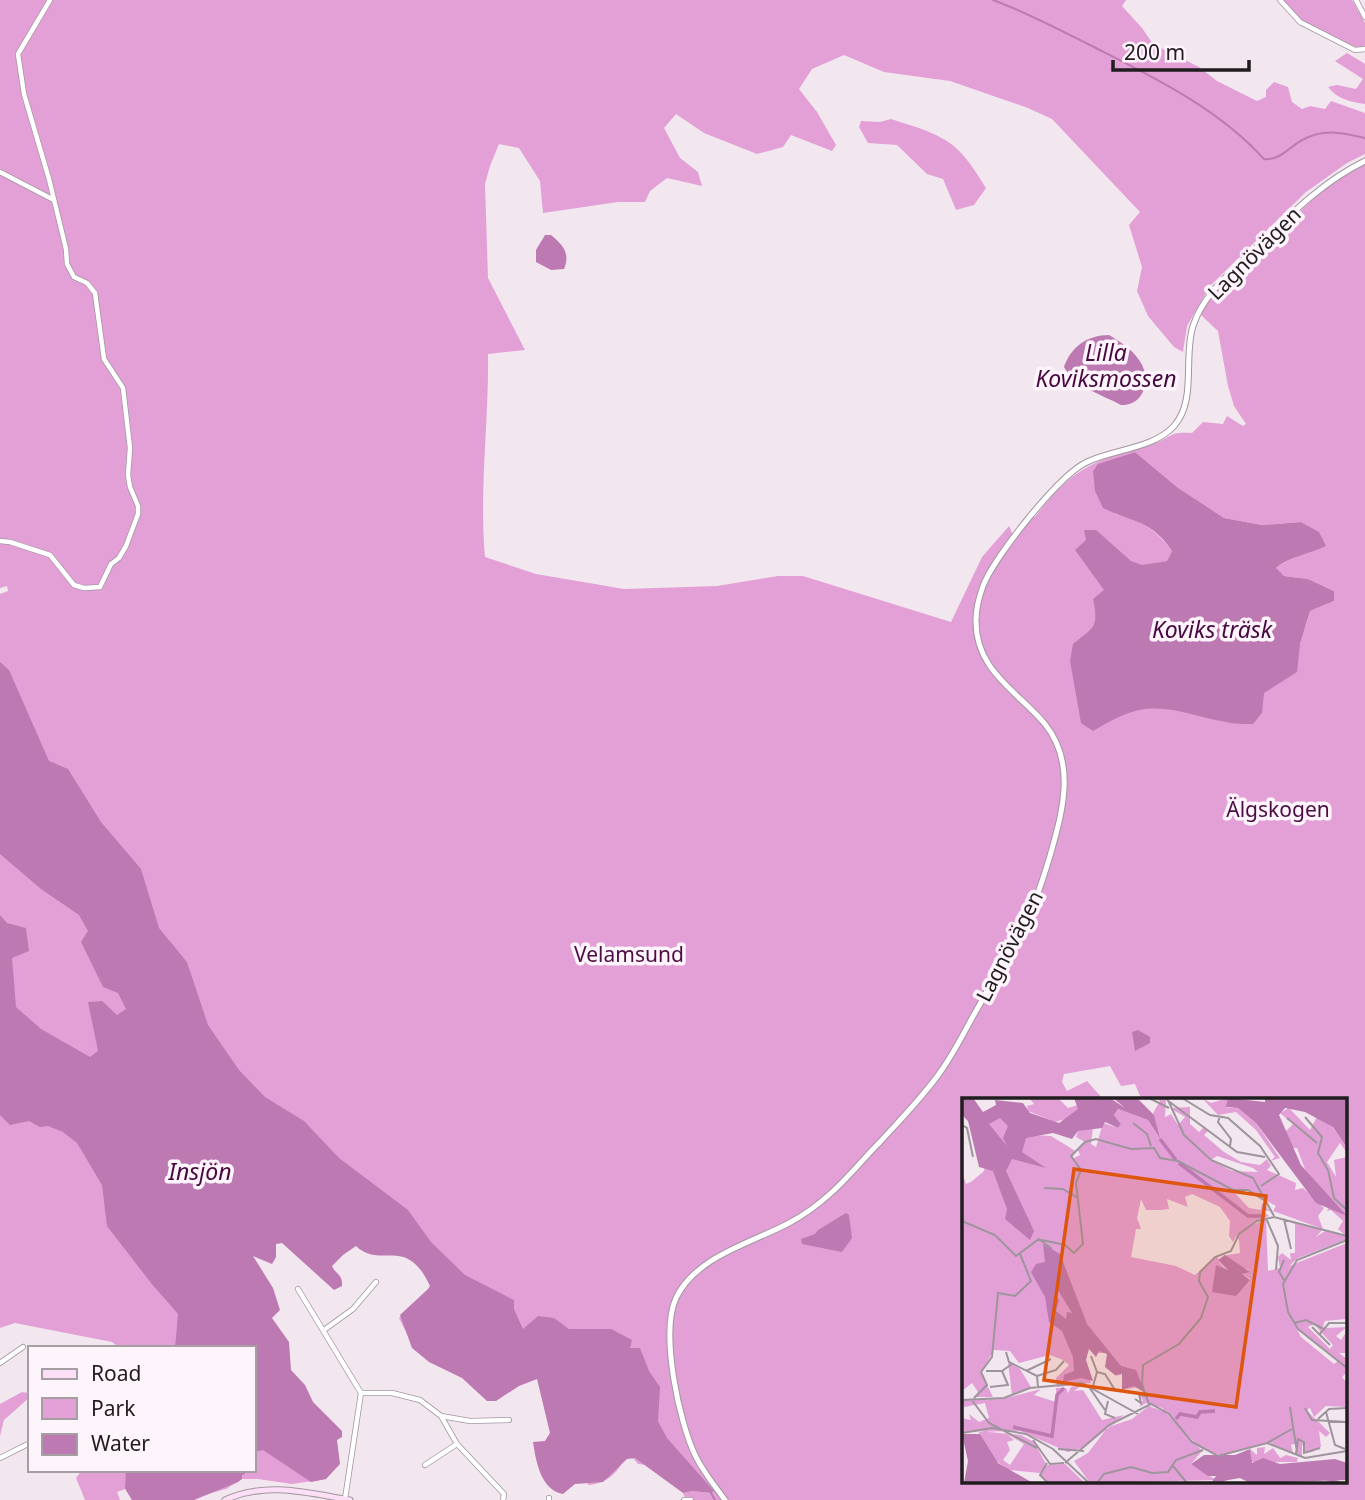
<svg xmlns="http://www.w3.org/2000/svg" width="1365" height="1500" viewBox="0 0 1365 1500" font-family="'Noto Sans',sans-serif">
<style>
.green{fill:#e3a0d7;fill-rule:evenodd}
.water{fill:#bd79b1}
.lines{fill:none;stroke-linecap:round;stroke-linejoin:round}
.stream{stroke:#bd79b1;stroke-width:2}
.minor-casing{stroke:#a297a0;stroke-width:6}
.tertiary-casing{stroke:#a297a0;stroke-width:7}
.secondary-casing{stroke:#a297a0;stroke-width:7}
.minor{stroke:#fff;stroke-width:4.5}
.tertiary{stroke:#fff;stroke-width:5}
.secondary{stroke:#fcdef7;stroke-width:5}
.labels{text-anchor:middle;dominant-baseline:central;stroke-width:7;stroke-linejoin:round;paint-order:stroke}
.street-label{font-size:21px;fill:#201c1f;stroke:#fef4fb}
.park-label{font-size:21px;fill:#4b0d44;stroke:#fef4fb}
.water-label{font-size:23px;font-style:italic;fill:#470840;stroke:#fef4fb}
.inset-river{fill:none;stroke:#bd79b1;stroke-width:3.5}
.inset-road{fill:none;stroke:#9e959c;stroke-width:2}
.view{fill:#de560d;fill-opacity:0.15;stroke:#de560d;stroke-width:3.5}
.inset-edge{fill:none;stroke:#201c1f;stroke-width:3.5}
</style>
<rect width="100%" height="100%" fill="#f2e6ef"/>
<path class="green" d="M0,0H1126L1122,6L1142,28L1153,44L1199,67L1217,81L1257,101L1266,97V90L1274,82L1288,87L1292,102L1302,109L1310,106L1325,109L1331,101L1365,113V154L1347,163L1306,192L1210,286L1187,326L1183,352L1174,347L1148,316L1137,291L1142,267L1129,225L1140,212L1052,119L1028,108L950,81L884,72L844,55L812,69L799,89L817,112L836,145L832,151L791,135L783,147L757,154L704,133L676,114L664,128L680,158L698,172L702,186L667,178L650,191L645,202H618L543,213L540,181L519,148L499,144L490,166L485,184L488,278L525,350L488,354C489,422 479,490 485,557L536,574L624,589L717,586L778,576H803L951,622L982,557L1009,526L1013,535L1029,515L1035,517C1074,467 1092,461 1152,444C1173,438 1167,431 1192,433L1203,422L1223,424L1227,416L1243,426L1246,424L1234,406L1228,386L1218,331L1201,315C1214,284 1247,262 1271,239C1300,212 1328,181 1365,164V1500H695L685,1498L683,1493L692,1491L711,1493L646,1465L638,1464L634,1459L628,1457L623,1460C618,1474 604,1484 588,1485L586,1471L545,1372L412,1344L399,1318L420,1299L444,1286L415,1250L276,1226L239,1254L253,1313L326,1479L292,1484L258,1479H242L226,1489L199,1496L194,1500H132L125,1489L117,1492L120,1500H85L76,1478L82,1470H254V1348H120L112,1342L15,1323L0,1328V594L8,591L7,586L0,588ZM1135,452L1177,487L1224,518L1262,525L1301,522L1318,532L1325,546C1309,554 1288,557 1275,569L1284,576L1308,579L1334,591V601L1310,611L1300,644L1150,564L1167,561L1172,551C1156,529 1141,521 1115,514L1097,469L1099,464ZM1110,1066L1121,1086L1135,1084L1140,1096L1145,1099H1346V1481H964V1099H1103L1087,1081L1067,1091L1062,1082L1064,1074Z
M1283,0H1352L1365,23V47L1355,48L1301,20Z
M1347,53L1365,64V104C1351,102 1337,99 1328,87L1337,85L1356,89L1363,79L1335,61Z
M891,119C912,126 940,133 956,148C969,160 977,174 986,188L974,205L956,210L943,179L927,174L897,145L868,143L859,127L861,121L880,122Z
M22,1392L29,1393L30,1397L4,1420L0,1436V1404Z"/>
<path class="water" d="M545,235H551C562,244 571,253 564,269L551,270L536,262V250Z
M1109,335C1120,342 1131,348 1139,360C1152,377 1145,406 1121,405C1103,395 1074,387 1064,367C1071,347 1087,335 1109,335Z
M1135,452L1177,487L1224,518L1262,525L1301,522L1319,532L1326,546C1310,554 1288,557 1276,568L1284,576L1308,579L1334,591V601L1310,611L1300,644L1297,672L1264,693L1262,713L1253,724C1244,724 1234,724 1226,722C1196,717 1169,704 1139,710C1122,714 1108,722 1093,731L1081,723L1070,661L1073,644C1094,627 1099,628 1093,599L1104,590L1075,550L1086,540L1084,530H1096L1131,561L1142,565L1167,561L1172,551C1151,520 1134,523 1103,508L1095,491L1093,471L1098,464Z
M0,662L9,670L49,761L68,769L101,822L141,869L159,928L187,962L208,1025L239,1070L265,1097L304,1121L339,1158L408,1210L431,1242L465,1275L514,1300V1309L523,1329L538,1316L554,1318L569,1329H611L632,1340L630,1348H640L649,1371L660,1387L658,1421L661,1427L667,1438L714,1491L711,1493L692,1491L683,1493L635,1458L627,1459L603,1482L575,1484L563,1494C541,1490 536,1462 533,1442L545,1441L550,1433L537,1379L519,1386L496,1401H487L462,1378L429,1362L412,1348L400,1315L428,1289L430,1286C406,1234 381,1270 356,1246L343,1255L332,1266C336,1275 343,1274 342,1286L334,1290L282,1243L276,1244V1257L272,1264L253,1256L273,1288L280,1310L272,1318L289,1342L291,1370L305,1385L313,1402L342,1431V1437L337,1440L340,1464L326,1479L311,1482L263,1450L254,1452V1348H175L178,1314L151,1283L107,1226L102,1185L77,1143L63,1132L48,1126L40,1127L29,1121L10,1125L0,1115V915L7,923L26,928L29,951L12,958L16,1007L41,1029L90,1057L98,1051L88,1002L102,1001L117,1015L126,1009L118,993L103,987L81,942L88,931L79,915L41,889L0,854Z
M1138,1030L1150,1037V1043L1135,1051L1132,1032Z
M846,1213L849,1215L852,1238L842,1252L802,1244L801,1239L815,1234L818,1230Z
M126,1470H245V1474L242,1475V1479L238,1482L194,1500H132L125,1488Z"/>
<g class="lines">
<path class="stream" d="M993,0C1026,12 1058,29 1090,45C1151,76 1217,107 1264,159C1280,161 1290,146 1304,139C1325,128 1343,133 1365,138
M711,1493L715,1500"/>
<defs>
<path id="minor" d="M1280,0L1300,22L1355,50L1365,49
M1356,0L1365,17
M0,172L52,199
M0,541L10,542L50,555L74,585L84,588L100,587L111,564L119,558L126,546L138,514V506L130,487L128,475L130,448L123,388L104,359L95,293L87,283L74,277L67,264L66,249L49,179L24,94L18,54L50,0
M298,1289L361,1393L345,1499
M324,1330L353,1309L376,1282
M0,1363L23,1347
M361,1393H392L420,1400L441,1416L457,1444L504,1494L503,1500
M441,1416L470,1421L509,1420
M0,1458L30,1443
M425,1465L457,1444
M549,1498V1500
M684,1500H691"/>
<path id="tertiary" d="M725,1500C715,1486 704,1473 696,1457C679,1423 660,1333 676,1298C696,1256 752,1243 789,1223C804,1215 819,1204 831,1193C848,1178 863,1159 879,1143C900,1120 923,1097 941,1071C956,1050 967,1026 980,1004C995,976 1010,948 1026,921C1037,900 1043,878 1050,856C1062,813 1077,764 1045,724C1017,691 975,670 976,620C976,609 979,597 983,586C994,557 1059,475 1087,462C1114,449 1153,449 1174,426C1197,400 1183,358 1193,326C1203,295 1228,275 1251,253C1287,218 1320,183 1365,161"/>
<path id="secondary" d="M225,1500C266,1481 308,1493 350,1500"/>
</defs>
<use href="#minor" class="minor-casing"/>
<use href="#tertiary" class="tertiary-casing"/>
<use href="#secondary" class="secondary-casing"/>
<use href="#minor" class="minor"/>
<use href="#tertiary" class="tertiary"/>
<use href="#secondary" class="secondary"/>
</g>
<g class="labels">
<g class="street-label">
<text transform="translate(1254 253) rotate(-45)">Lagnövägen</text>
<text transform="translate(1009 946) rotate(-63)">Lagnövägen</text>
</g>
<g class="park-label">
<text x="1278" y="809">Älgskogen</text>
<text x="629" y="954">Velamsund</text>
</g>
<g class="water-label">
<text x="1106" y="352">Lilla<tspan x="1106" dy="26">Koviksmossen</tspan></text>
<text x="1212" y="629">Koviks träsk</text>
<text x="200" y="1171">Insjön</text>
</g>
</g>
<g transform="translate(962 1098)">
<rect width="385" height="385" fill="#f2e6ef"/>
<path d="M67,0H96L106,10L116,7V11L110,19L93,24L66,13L65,8L72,6ZM195,0H204L203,19L209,16L216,27L223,19L208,10L228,9V26L237,34L241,30L246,33L242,37L262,54L279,64L298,67L305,61L309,68L305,72L334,85L333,92L341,90L362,110L356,118L361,131L311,113L314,108L287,93L270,92L287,110L299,112L300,105L308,113L300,112L307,118L292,124L284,130L304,121L306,173L318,170L316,159L320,155L329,162L328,155H333V126L314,120L360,132L354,139L363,133L383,137L376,131L381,123L369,112L365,113L370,104L343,71L335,50H329L322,35L331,26L318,15L327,10L348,32L355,19L370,28L385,50V55L378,45L365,64L374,79L372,62L385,59V141L336,160L327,168L385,145V221L363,223L359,234L352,226L346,229L368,251L371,247L360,235L363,230L385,229L374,238L379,242L385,233V255H377L385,261V274L380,279L385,285V309L364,308L352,319L348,310L344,312L368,335L364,339L357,333L359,349L350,354L344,355L340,346V359L335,358V345L329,347L331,355L306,344L260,358L238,350L200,310L184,305L177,309L181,302L177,297L182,294L177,289L165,291L162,275L154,278L144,268L149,260L146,255H133L127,249L121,252L129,285L95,289L94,280L107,267L101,262L88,257L57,265L48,253L32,252L19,275L31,299H12L16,294L10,285L0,293V75L4,86L9,84L22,73L28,51L14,23L45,14L68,37L89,38L107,49L113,53L110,61L118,57L116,52L123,44L114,39L116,33L131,29L129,46L134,49L141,25L156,30L159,26L152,17L156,11L186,22L197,40L191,15L198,3ZM255,58L291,70L296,74L270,73L249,62ZM230,96L258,109L268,123L267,138L271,144L274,138L277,142L278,155L254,159L233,177L214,168L169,159L174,131H179L175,120L179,101L184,112H199L207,111L205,101L226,109L223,99ZM263,157L274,168L287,172L280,176L288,181L282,189L257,164L256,159ZM328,218L337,231L382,268L376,263L372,266L339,239ZM240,0L249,5L266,0L265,10H276L294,25L318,60L308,63L313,59L294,32L274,14L256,17ZM46,264L58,271L69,289L50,297ZM120,287L112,293L121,292L140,322L162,317L123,349L106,354L58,333L0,334V320L9,322L7,316L17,324L27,320L23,305L2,309L0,302L40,301L79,291L72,297L94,304V290H104L106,295L109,289ZM187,308L203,314L240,353L229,366L254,382L128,385L112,363L126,355L146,329L170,321ZM16,333L59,337L72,344L84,366L78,375L47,372L33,362ZM45,336L62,346L48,367L41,362L48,352L45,344L52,342ZM303,349L302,356L311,350L318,360L324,357L336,360L335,364H288V351L295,357V350ZM103,366L123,385H87L78,378L85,367Z" fill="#e3a0d7" fill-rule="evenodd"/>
<path d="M0,0H11L21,14L34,7L33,2L61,5L68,15L97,25L116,11L112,0H148L163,10L151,0H175L192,17L198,41L186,22L156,11L152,17L159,26L156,30L143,24L140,30L116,33L110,41L91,35L64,40L60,54L84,70L50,61L44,73L72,133L68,142L43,121L45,111L31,73L17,69L6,23L0,17ZM38,20L46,28L41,40L45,48L27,26ZM266,0L303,4V0H385V50L371,29L343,14L323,10L317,17L339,67L385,118L354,105L294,25L276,10L264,9ZM81,146L98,156L125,226L159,268L174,272L183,295L172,288L160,292V276L153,277L143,269L145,256L137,253L134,259L127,251L124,262L131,283L119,280L101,284L102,277L112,273L111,259L100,233L87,224L83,199L69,174L74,166L83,164ZM96,192L110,215L105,214L104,221L94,213L97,202L91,193L95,197ZM263,157L288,174L280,176L288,182L274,198L250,194L254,167L266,172L256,162ZM0,336H18L36,365L71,385H2L6,363ZM288,351L290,365L301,360L318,366L373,361L385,365V382L288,385L278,380L249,385L254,378H246L229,366L242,357H273Z" fill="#bd79b1" fill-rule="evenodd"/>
<path class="inset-river" d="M198,41L214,62M217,65L286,118H303M214,321L218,316L235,319L238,314L253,313M51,329L90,338L95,297L102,290M255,385L280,372L352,376L377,385"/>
<path class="inset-road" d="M187,0L207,10M205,0L222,37L249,62L291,80L312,118M220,0L248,17L266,20L298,48L317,76L299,88M205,2L275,54L303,59M258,18L256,24L269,41L268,48M343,19L360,39L356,55L366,72L372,100L385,112M325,20L355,45M171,25L185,36L189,48M0,27L5,30L11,59M82,90L101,91L116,100M304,120L316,148L314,172M322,121L329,151M0,123L33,137L54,158L77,141L90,151M80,142L103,147L112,155L121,146L114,85L119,72L109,58L123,44L134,41L169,51L192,50L198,60L216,63L271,92H286L305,104M385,142L335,162L321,186L326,214L336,231L385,270M322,182L317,174L322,162M332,225L344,222L362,231M350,229L368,247M357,237L367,225H385M44,254L47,264L75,278L76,289M129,258L135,274L131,288M24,273H40L50,266M64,273L89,261M135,274L143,276L153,292M75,278L94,272L102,263M28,289L46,287L40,273M127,289L143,312M12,300L25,287L19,274L30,259L36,195L53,198L69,183L58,156M9,301L27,325L75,350M173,301L179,305L177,296L186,299M0,302L42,300L68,290L120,285L176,316M146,303L143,316L153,320M187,306L180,286L181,267L217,246L239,220L246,199L237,183L238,174L253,159L269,153L277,136L295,123L312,119L385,138M328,309L335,354M343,310L350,322L385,324M364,314L373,347L383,351M356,321L367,311L385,310M0,335L30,330L64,336L91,351L127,385M71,342L88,366L102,365M305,345L330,331M96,351L122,353M334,356L336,341L342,344V355L358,350M85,365L78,377L86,385M103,365L147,327L189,306L207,316L230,344L256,358L305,345L343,360L385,353M211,368L225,385M135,385L142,376L169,369L190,375L206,374L214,362L241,352"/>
<path class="view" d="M112,71L304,98L274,309L82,282Z"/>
<rect width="385" height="385" class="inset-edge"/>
</g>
<rect x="28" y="1346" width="228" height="126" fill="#fef4fb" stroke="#a59ea3" stroke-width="2"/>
<rect x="42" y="1369" width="35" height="10" fill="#fcdef7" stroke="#a59ea3" stroke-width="2"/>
<text x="91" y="1381" font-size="21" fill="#201c1f">Road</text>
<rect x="42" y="1398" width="35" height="21" fill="#e3a0d7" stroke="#a59ea3" stroke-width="2"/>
<text x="91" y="1416" font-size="21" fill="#201c1f">Park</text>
<rect x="42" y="1434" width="35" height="21" fill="#bd79b1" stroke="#a59ea3" stroke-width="2"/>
<text x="91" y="1451" font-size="21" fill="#201c1f">Water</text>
<path d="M1113 60v10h136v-10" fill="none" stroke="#201c1f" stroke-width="3.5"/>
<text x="1124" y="60" font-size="21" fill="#201c1f" stroke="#fef4fb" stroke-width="5" paint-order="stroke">200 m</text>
</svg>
